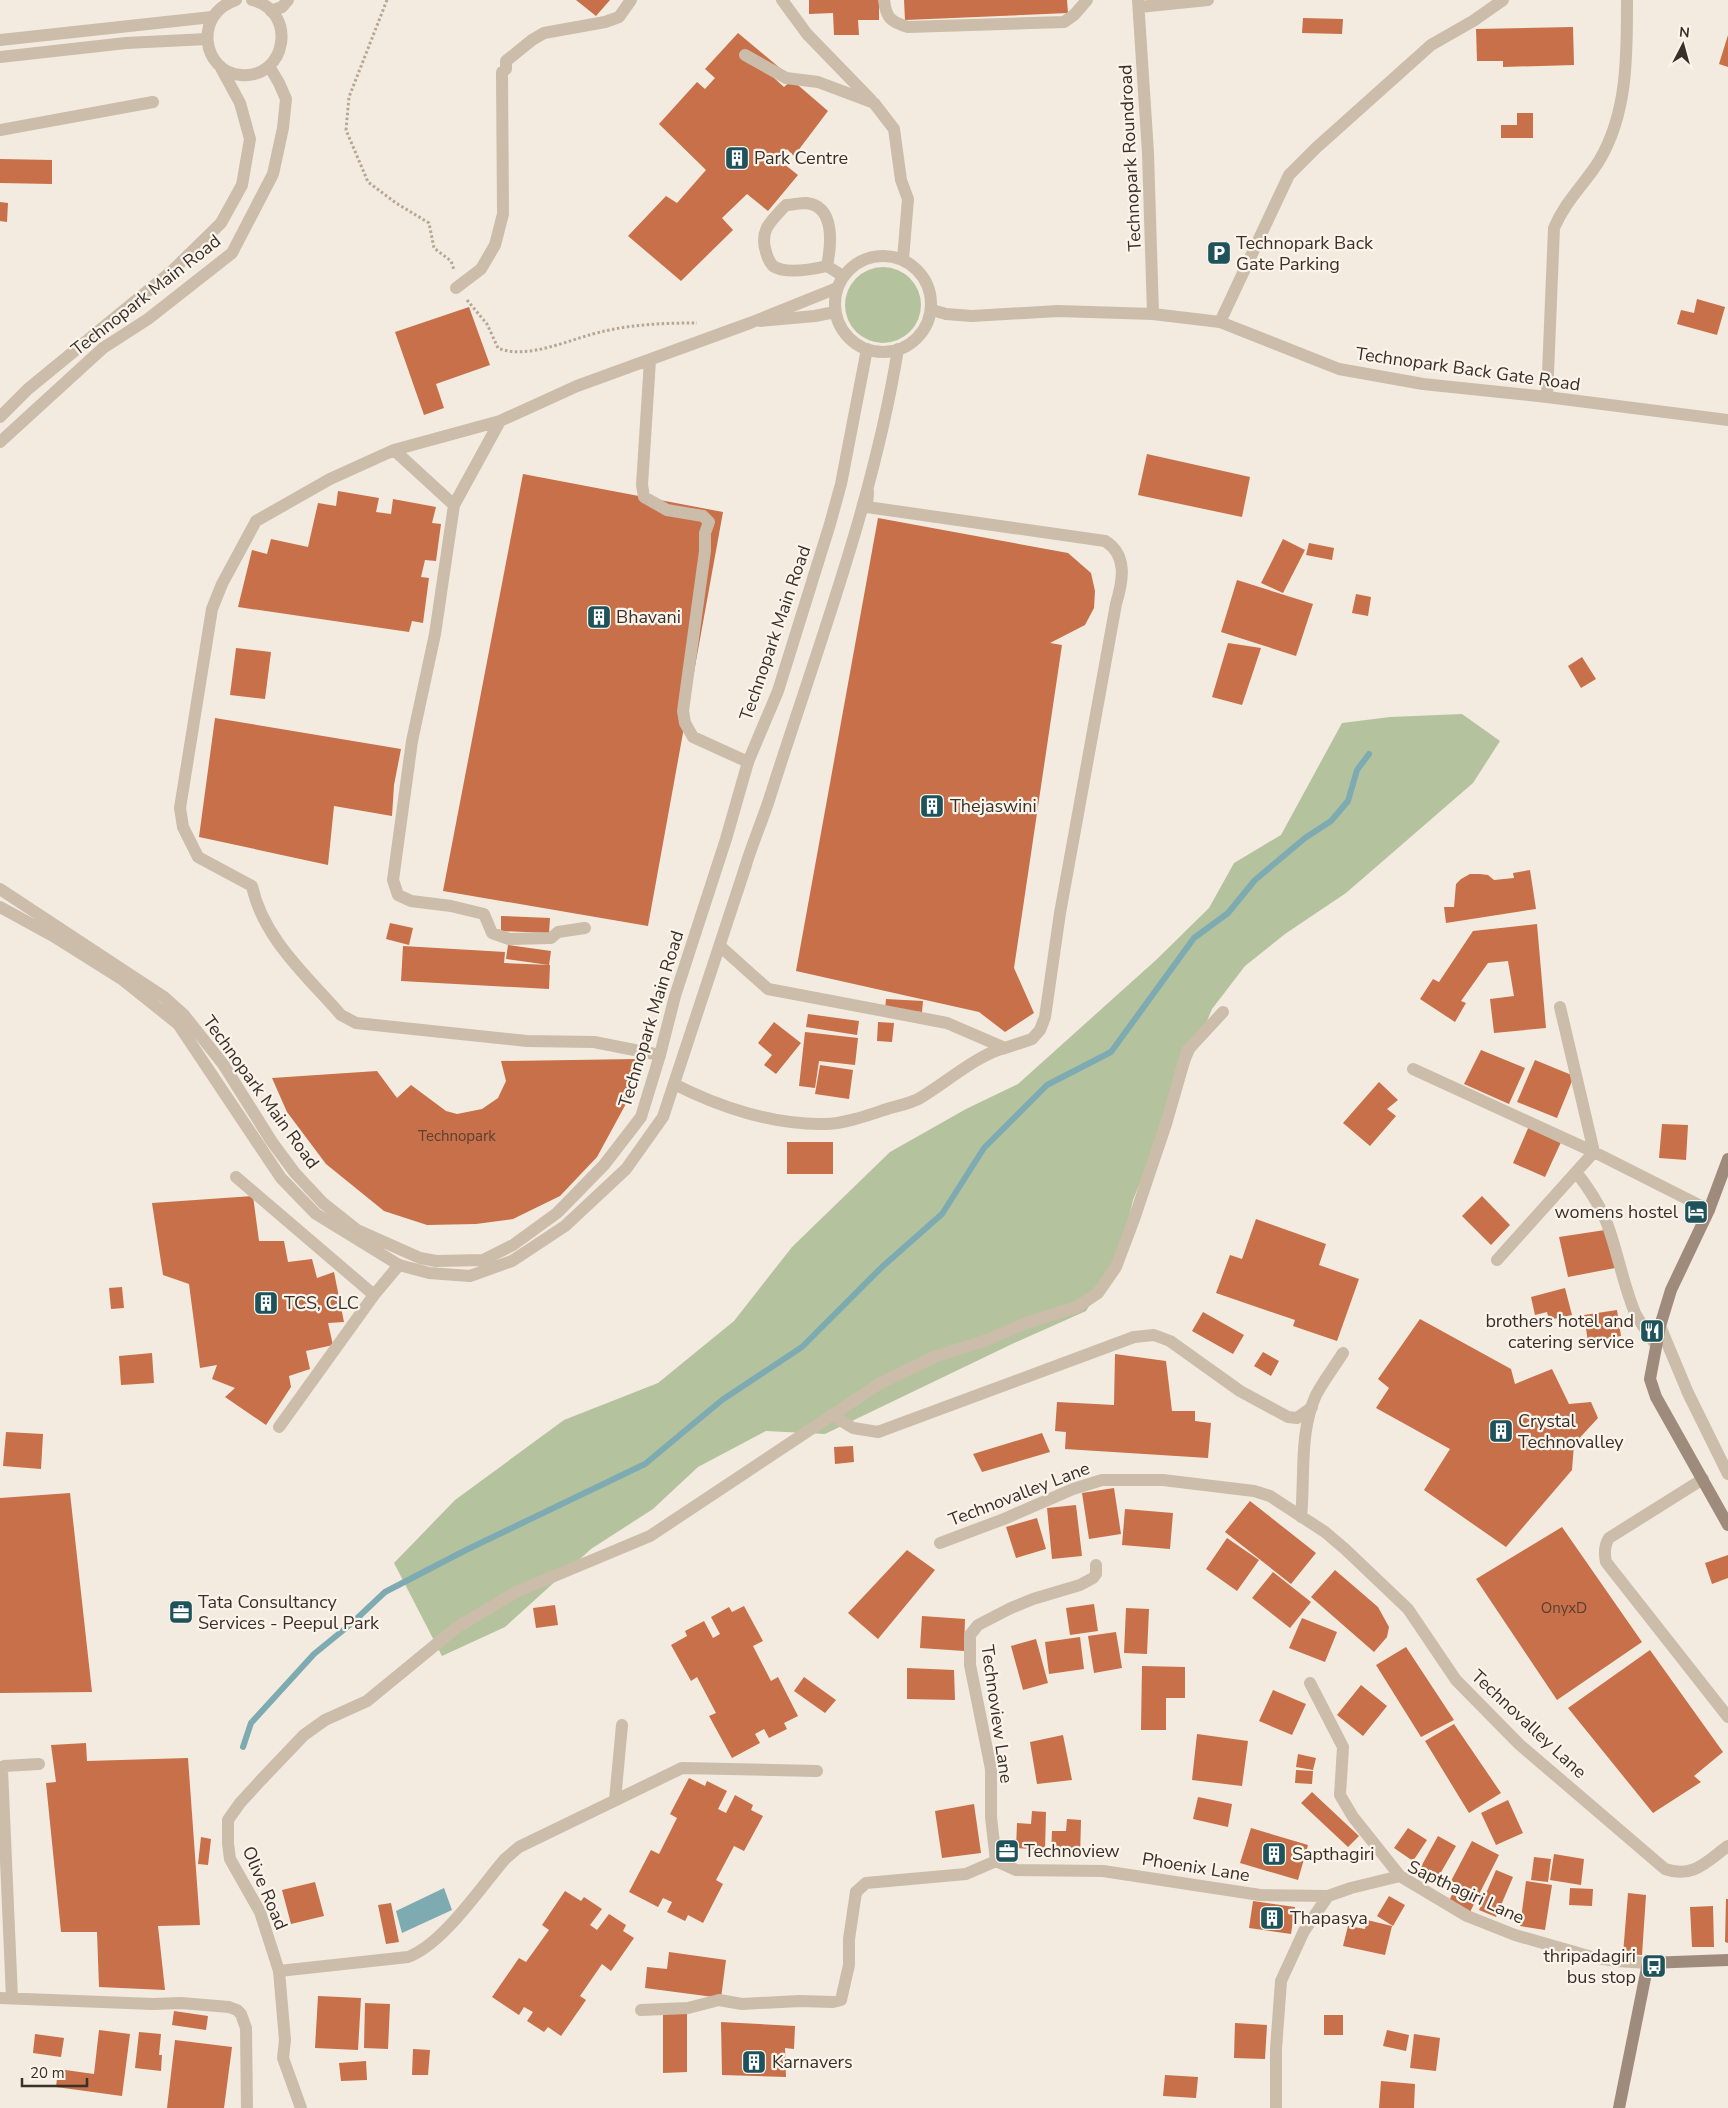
<svg xmlns="http://www.w3.org/2000/svg" width="1728" height="2108" viewBox="0 0 1728 2108" font-family="'Nunito Sans',sans-serif">
<style>
.green{fill:#b4c39e}
.water{fill:#7dabb1}
.lines{fill:none;stroke-linecap:round;stroke-linejoin:round}
.stream{stroke:#7dabb1;stroke-width:6}
.building{fill:#c77049}
.path{stroke:#b8a694;stroke-width:3;stroke-dasharray:2.5 2.5;stroke-linecap:butt}
.service{stroke:#ccbcaa;stroke-width:12}
.minor{stroke:#ccbcaa;stroke-width:12}
.tertiary{stroke:#ccbcaa;stroke-width:12}
.secondary{stroke:#9f8b7b;stroke-width:12}
.labels{text-anchor:middle;dominant-baseline:central;stroke-width:4.5;stroke-linejoin:round;paint-order:stroke}
.number-label{font-size:15px;fill:#5c4032}
.poi-label{font-size:18px;fill:#39302a;stroke:#faf4eb;text-anchor:start}
.street-label{font-size:18px;fill:#39302a;stroke:#faf4eb}
</style>
<rect width="100%" height="100%" fill="#f3ebdf"/>
<path class="green" d="M845 305a38 38 0 1 1 76 0a38 38 0 1 1-76 0Z
M1462,714L1500,741L1473,783L1346,893L1285,934L1245,966L1212,1009L1133,1200L1119,1258L1086,1311L1012,1344L825,1434L766,1431L698,1467L653,1509L591,1549L505,1627L442,1656L394,1563L455,1500L564,1420L658,1383L734,1321L792,1247L890,1152L966,1109L1018,1084L1156,960L1209,908L1234,863L1281,835L1342,723L1390,717Z"/>
<path class="water" d="M444,1888L452,1910L402,1933L396,1911Z"/>
<g class="lines">
<path class="stream" d="M243,1747L251,1723L314,1654L352,1623L385,1592L466,1550L645,1464L722,1400L802,1347L882,1267L942,1214L984,1148L1047,1085L1111,1052L1194,938L1228,913L1255,880L1305,838L1331,821L1348,801L1357,770L1369,754"/>
</g>
<path class="building" d="M576,0H610L596,16Z
M809,0H879V20H858L859,35H834L833,13L809,14Z
M904,0H1067L1068,13L905,20Z
M1303,18L1343,19L1342,34L1302,33Z
M1573,27L1574,65L1503,67V61H1477L1476,29Z
M738,33L781,69L774,78L784,87L792,80L828,111L794,156L787,149L779,160L798,175L768,211L747,194L722,218L733,230L681,281L628,236L666,196L677,203L706,170L659,124L697,82L705,89L715,78L705,69Z
M1728,35V67L1719,64Z
M1517,113H1533V138H1501V125H1517Z
M0,159L52,160V184L0,183Z
M0,202L8,203L7,222L0,221Z
M1697,299L1725,307L1717,335L1677,324L1681,310L1694,313Z
M469,307L490,365L436,384L444,408L424,415L395,332Z
M1147,454L1250,477L1242,517L1138,495Z
M523,474L723,512L648,926L443,891Z
M338,491L379,498L376,512L391,514L393,499L436,507L432,523L441,524L436,561L425,560L421,577L429,578L423,623L412,621L409,632L238,607L252,550L267,554L271,539L308,547L318,503L336,506Z
M878,518L1068,553L1091,573L1095,591L1094,608L1085,625L1050,643L1062,645L1014,968L1034,1013L1005,1032L979,1012L796,971Z
M1283,539L1305,550L1283,593L1261,583Z
M1309,543L1334,548L1332,560L1306,555Z
M1237,580L1313,604L1296,656L1221,632Z
M1356,594L1371,597L1368,616L1352,613Z
M1228,643L1261,648L1242,705L1212,697Z
M236,648L271,652L265,699L230,695Z
M1582,657L1596,679L1581,688L1568,666Z
M215,718L401,749L394,785L392,816L334,806L328,865L199,837Z
M1530,870L1536,909L1446,923L1444,907H1454L1456,884L1461,879L1470,874H1480L1488,875L1494,880L1514,878L1513,873Z
M501,916L550,918L549,933L501,931Z
M390,923L413,928L409,945L386,939Z
M1537,924L1546,1028L1494,1033L1490,999L1514,996L1508,961L1488,963L1461,1001L1466,1003L1455,1022L1420,999L1433,979L1439,982L1473,931Z
M508,945L551,951L549,965L506,959Z
M403,946L505,952L504,963L550,965L549,989L401,981Z
M886,999L923,1001L922,1012L885,1010Z
M808,1014L859,1021L857,1035L806,1027Z
M774,1022L801,1043L776,1074L764,1065L772,1055L758,1043Z
M878,1022L894,1023L892,1042L877,1041Z
M805,1032L858,1038L855,1065L819,1061L815,1088L799,1086Z
M1481,1050L1525,1068L1509,1104L1464,1084Z
M636,1059L628,1100L597,1157L560,1196L513,1219L476,1224L427,1225L384,1211L326,1164L287,1112L272,1078L377,1071L397,1098L411,1085L446,1111L457,1114L482,1109L498,1098L506,1081L501,1061Z
M1535,1060L1574,1076L1557,1118L1517,1102Z
M820,1065L853,1070L849,1099L815,1094Z
M1379,1082L1398,1100L1387,1109L1396,1116L1370,1146L1343,1123Z
M1662,1124L1688,1125L1686,1160L1659,1158Z
M1529,1126L1562,1140L1545,1177L1513,1163Z
M787,1142H833V1174H787Z
M253,1196L259,1241H284L288,1262L312,1259L317,1278L334,1272L344,1322L328,1323L333,1345L306,1351L310,1369L289,1376L291,1387L266,1425L225,1397L235,1388L212,1379L217,1365L200,1368L189,1284L163,1275L152,1203Z
M1482,1196L1510,1225L1491,1245L1462,1216Z
M1256,1219L1326,1244L1319,1265L1359,1279L1337,1341L1293,1326L1295,1320L1216,1293L1230,1255L1242,1259Z
M1605,1230L1615,1268L1568,1277L1559,1237Z
M122,1287L124,1308L111,1309L109,1288Z
M1565,1288L1572,1315L1549,1320L1547,1312L1535,1315L1531,1297Z
M1617,1310L1621,1336L1588,1342L1584,1315Z
M1203,1312L1244,1335L1233,1354L1192,1331Z
M1420,1319L1511,1369L1515,1384L1552,1369L1569,1404L1591,1402L1598,1418L1574,1444L1572,1470L1506,1547L1424,1490L1450,1449L1376,1408L1389,1388L1378,1379Z
M1263,1352L1279,1361L1271,1376L1254,1366Z
M152,1353L154,1383L121,1385L119,1356Z
M1115,1354L1166,1361L1172,1411H1195V1421L1211,1423L1208,1458L1065,1449L1066,1432L1055,1431L1057,1402L1114,1405Z
M6,1432L43,1434L41,1469L3,1466Z
M1042,1433L1050,1452L982,1472L973,1454Z
M853,1446L854,1462L835,1464L834,1447Z
M1114,1488L1121,1534L1089,1539L1082,1493Z
M70,1493L92,1692L0,1693V1498Z
M1250,1501L1316,1553L1291,1584L1225,1532Z
M1076,1505L1082,1556L1052,1559L1047,1508Z
M1125,1509L1173,1513L1170,1549L1122,1545Z
M1037,1518L1046,1549L1016,1558L1006,1527Z
M1562,1527L1642,1642L1557,1700L1476,1579Z
M1227,1538L1259,1560L1237,1591L1206,1569Z
M907,1550L935,1570L878,1639L848,1613Z
M1728,1555V1578L1712,1584L1705,1563Z
M1335,1570L1378,1607L1389,1627L1387,1637L1374,1652L1311,1597Z
M1273,1572L1311,1602L1290,1628L1252,1598Z
M1094,1604L1098,1631L1070,1635L1066,1608Z
M555,1605L558,1625L536,1628L533,1608Z
M744,1606L763,1641L753,1646L771,1681L778,1677L798,1716L784,1723L787,1729L769,1738L764,1729L755,1734L760,1743L732,1758L709,1716L716,1713L697,1677L691,1681L671,1645L687,1636L685,1631L704,1621L713,1638L720,1634L711,1617L729,1607L732,1612Z
M1126,1608L1149,1609L1147,1654L1124,1653Z
M922,1616L965,1619L964,1651L920,1648Z
M1302,1618L1337,1632L1325,1662L1289,1648Z
M1116,1632L1122,1668L1094,1673L1088,1636Z
M1080,1637L1084,1669L1049,1674L1045,1642Z
M1036,1639L1048,1683L1023,1690L1011,1646Z
M1406,1647L1454,1720L1421,1737L1376,1665Z
M1650,1650L1723,1752L1694,1776L1701,1782L1653,1813L1568,1708Z
M1142,1666L1185,1667V1698H1166V1730H1141Z
M907,1668L954,1670L955,1700L907,1699Z
M804,1677L836,1700L825,1713L794,1691Z
M1361,1685L1387,1706L1363,1736L1337,1715Z
M1273,1690L1306,1704L1292,1735L1259,1721Z
M1454,1724L1501,1793L1469,1813L1425,1741Z
M1197,1734L1248,1741L1242,1786L1192,1780Z
M1063,1735L1072,1780L1037,1784L1030,1742Z
M86,1743L87,1761L188,1758L200,1925L158,1926L165,1990L99,1987L97,1932H61L46,1783L56,1782L51,1745Z
M1298,1754L1316,1758L1313,1770L1296,1767Z
M1296,1770L1313,1771L1312,1784L1295,1783Z
M689,1778L705,1786L707,1781L727,1791L718,1809L726,1813L735,1795L753,1805L751,1810L763,1816L744,1851L734,1846L716,1880L723,1884L703,1923L688,1915L685,1921L667,1912L672,1902L663,1898L658,1907L629,1892L651,1850L659,1854L677,1818L670,1814Z
M1312,1792L1359,1836L1348,1847L1301,1803Z
M1198,1797L1232,1804L1228,1827L1193,1819Z
M1508,1800L1523,1833L1496,1845L1481,1813Z
M974,1804L981,1853L942,1858L935,1811Z
M1032,1811L1046,1812L1045,1850L1016,1848L1017,1823L1031,1824Z
M1067,1819L1081,1820L1080,1857L1051,1856L1052,1831H1066Z
M1251,1828L1308,1845L1298,1880L1240,1863Z
M1408,1828L1427,1840L1413,1861L1394,1848Z
M1438,1836L1456,1846L1436,1881L1418,1872Z
M201,1837L211,1839L208,1865L198,1864Z
M1472,1841L1499,1855L1470,1912L1449,1901L1457,1884L1451,1881Z
M1554,1854L1584,1859L1581,1885L1550,1880Z
M1534,1857L1551,1859L1548,1882L1531,1880Z
M1496,1870L1513,1877L1496,1917L1479,1910Z
M1526,1881L1552,1885L1545,1930L1520,1926Z
M315,1882L324,1916L291,1924L282,1890Z
M1570,1888L1593,1889L1592,1906L1569,1905Z
M565,1891L581,1901L584,1897L602,1909L590,1925L597,1930L609,1914L626,1925L623,1931L634,1938L611,1971L602,1964L580,1996L586,2000L561,2036L548,2027L544,2032L527,2021L533,2012L524,2007L519,2015L492,1997L519,1958L526,1962L549,1930L542,1925Z
M1628,1893L1646,1895L1642,1955L1623,1954Z
M1389,1896L1405,1905L1393,1926L1377,1916Z
M1726,1899H1728V1943L1725,1942Z
M1253,1901L1295,1907L1291,1934L1249,1928Z
M391,1903L399,1942L386,1944L378,1905Z
M1713,1906L1714,1947H1692L1690,1907Z
M1367,1920L1392,1926L1385,1955L1343,1946L1348,1926L1365,1929Z
M669,1952L726,1960L721,1998L645,1988L647,1967L667,1969Z
M318,1996L361,1998L358,2050L315,2048Z
M365,2003L390,2004L388,2049L364,2048Z
M174,2011L208,2016L206,2030L172,2025Z
M663,2012H687V2072L663,2073Z
M1324,2015H1343V2035H1324Z
M721,2022L795,2026L794,2049L785,2048L786,2077L722,2075Z
M1235,2023L1267,2025L1265,2059L1234,2058Z
M99,2030L130,2034L122,2096L56,2087L58,2069L94,2074Z
M1387,2030L1409,2035L1406,2051L1383,2046Z
M139,2032L161,2034L159,2055H162L161,2071L135,2068Z
M35,2034L64,2038L61,2057L33,2053Z
M1414,2034L1440,2038L1436,2071L1410,2068Z
M175,2040L232,2047L224,2108H167Z
M413,2049L430,2050L428,2075H412Z
M366,2061L367,2080L341,2081L339,2063Z
M1165,2075L1198,2077L1196,2098L1163,2096Z
M1381,2081L1415,2084L1414,2108H1379Z"/>
<g class="lines">
<path class="path" d="M387,0L349,97L346,130L368,182L396,203L429,223L434,248L451,261L454,270
M467,300L487,324L498,348C528,361 574,337 605,331C635,324 667,323 697,323"/>
<path class="service" d="M0,130L153,102
M760,321L815,316L835,312
M236,1177L374,1295
M832,1415L853,1428L878,1432L1134,1337L1154,1335L1170,1341L1240,1391L1288,1417L1297,1418L1312,1407
M279,1427L374,1295L399,1265
M1703,1479L1609,1538C1604,1546 1604,1553 1606,1562L1728,1717
M1301,1517C1305,1477 1299,1432 1316,1395C1324,1380 1334,1367 1343,1353
M940,1543L1004,1519L1073,1489L1102,1480H1163L1254,1491L1270,1496L1325,1532L1345,1549L1408,1609L1456,1680L1519,1744L1665,1869C1693,1879 1707,1861 1728,1846
M262,1779L304,1735L325,1720L367,1701L456,1628L516,1592L650,1536L879,1384L934,1357L984,1341L1029,1322L1077,1307L1098,1293L1116,1267L1133,1222L1166,1124L1187,1051L1223,1012
M615,1800L622,1725
M996,1861L991,1817V1769L970,1665V1635L978,1625L1011,1608L1033,1599L1080,1585L1093,1578L1096,1574V1565
M279,1971L408,1957C443,1944 480,1888 505,1859L519,1847L682,1768L817,1771
M641,2010L688,2008L719,2000L742,2004L800,2001L833,2002L841,2000L849,1965V1939L856,1892"/>
<path class="minor" d="M782,0L807,34L871,100
M884,0C886,18 891,22 908,27L1064,22L1074,15L1087,0
M1138,0L1148,153L1153,314
M1139,7L1208,0
M271,11L282,7L288,0
M745,55L786,78L818,82L874,103L894,129L901,180L908,199L903,259
M827,266C814,269 786,275 773,266C770,263 767,256 766,252C759,230 771,221 786,205C792,205 799,203 806,203C836,206 831,246 827,266L843,276
M456,288L481,269L495,245L503,214L502,72L506,69V61L532,40L544,33L605,22L619,17L631,0
M1220,322L1289,175L1316,148L1431,45L1473,21L1503,0
M650,360L642,485L644,497L667,510L703,516L709,522L705,533V551L683,711L685,723L693,737L748,762
M1547,397L1554,228C1566,200 1584,185 1599,161C1628,113 1627,54 1627,0
M500,421L454,505L435,634L412,741L393,880L398,895L411,901L451,906L484,914L492,933L509,939L551,938L558,932L585,928
M394,450L454,505
M868,492L867,507L1105,541C1128,555 1123,581 1116,604L1060,913L1045,1017L1040,1030L1032,1039L1005,1048
M1560,1007L1594,1152
M660,1055L594,1042L527,1041L356,1023L341,1015C307,976 263,938 252,886L198,857L183,827L180,808L212,609L222,584L256,521L330,479L394,450L500,421L577,386L750,323L837,288
M1413,1069L1594,1152
M674,1084C719,1107 773,1125 824,1124C843,1124 866,1116 884,1110C895,1106 910,1104 920,1098C944,1084 980,1053 1005,1048L947,1023L768,989L721,947
M1576,1172C1590,1190 1603,1209 1610,1232C1619,1259 1624,1286 1635,1313C1641,1324 1649,1335 1656,1345
M1497,1260L1594,1152L1709,1210
M1660,1326L1688,1393L1728,1474
M1310,1683L1343,1747L1340,1795L1353,1817L1400,1876L1467,1916L1515,1935L1592,1957L1616,1961L1648,1963
M262,1779L240,1803L228,1820V1844L230,1859L260,1912L279,1971L285,2040L283,2058L301,2108
M856,1892L866,1883L966,1874L996,1861L1016,1870L1103,1871L1260,1895L1328,1896L1351,1888L1400,1876
M0,1998L153,2004L181,2003L229,2007L237,2010L241,2014L246,2028L247,2108
M12,1998L2,1769L4,1766L39,1764
M1276,2108V2049L1281,1981L1304,1931L1328,1896"/>
<path class="tertiary" d="M236,0C193,14 202,72 241,75C287,79 298,11 252,0
M0,40L212,17
M0,57L126,43L207,39
M835 304a48 48 0 1 1 96 0a48 48 0 1 1-96 0Z
M932,310L946,314L972,316L1058,311L1153,314L1220,322L1339,369L1423,384L1547,397L1728,420
M0,417L28,389L172,271L221,223L242,185L250,139L240,103L221,68
M0,442L103,348L148,319L232,253L273,174L283,128L286,99L279,83L269,66
M744,871C751,847 761,824 769,800C816,651 873,504 898,349
M0,889L164,997L184,1015L223,1064L272,1142L295,1173L323,1203L357,1230L420,1258L436,1261L483,1260L513,1245L557,1213L604,1165L641,1117L660,1055L675,996L726,839L748,762L778,691L830,524L841,484L867,349
M0,907L53,936L123,980L178,1024L281,1178L316,1214L399,1265L429,1273L470,1276L512,1261L565,1226L626,1169L663,1117L746,865"/>
<path class="secondary" d="M1728,1159L1709,1210L1671,1290L1660,1326L1650,1379L1656,1397L1728,1525
M1619,2108L1648,1963L1728,1960"/>
</g>
<defs>
<symbol id="building-square" viewBox="-11 -11 22 22"><rect x="-9" y="-9" width="18" height="18" rx="4" fill="#1e535b" stroke="#faf4eb"/><path d="M-4-6H4V6H1V3H-1V6H-4ZM-2.5-4.3h1.7v1.8h-1.7ZM.8-4.3h1.7v1.8H.8ZM-2.5-1h1.7V.8h-1.7ZM.8-1h1.7V.8H.8Z" fill="#fff"/></symbol>
<symbol id="parking-square" viewBox="-11 -11 22 22"><rect x="-9" y="-9" width="18" height="18" rx="4" fill="#1e535b" stroke="#faf4eb"/><path d="M-3.5-5.5H1a3.5 3.5 0 0 1 0 7H-1V5.5H-3.5ZM-1-3.4V-.6H.8a1.4 1.4 0 0 0 0-2.8Z" fill="#fff"/></symbol>
<symbol id="hotel-square" viewBox="-11 -11 22 22"><rect x="-9" y="-9" width="18" height="18" rx="4" fill="#1e535b" stroke="#faf4eb"/><path d="M-6-4.5h1.5V1H6V5H4.5V3h-9V5H-6ZM-4 0a1.8 1.8 0 1 1 3.6 0ZM.5 0V-2.5h3Q6-2.5 6 0Z" fill="#fff"/></symbol>
<symbol id="restaurant-square" viewBox="-11 -11 22 22"><rect x="-9" y="-9" width="18" height="18" rx="4" fill="#1e535b" stroke="#faf4eb"/><path d="M-5-6h1v4h1v-4h1v4h1v-4h1v5L-1.5 .5V6h-2V.5L-5-1ZM5-6V6H3V1.5H1.5Q1.5-4 5-6Z" fill="#fff"/></symbol>
<symbol id="office-square" viewBox="-11 -11 22 22"><rect x="-9" y="-9" width="18" height="18" rx="4" fill="#1e535b" stroke="#faf4eb"/><path d="M-6-3h4V-5.5h4V-3h4V5H-6ZM-1-4.5V-3h2v-1.5ZM-6 0V1H6V0Z" fill="#fff"/></symbol>
<symbol id="bus-square" viewBox="-11 -11 22 22"><rect x="-9" y="-9" width="18" height="18" rx="4" fill="#1e535b" stroke="#faf4eb"/><path d="M-5-6H5V4H4V6H2V4H-2V6H-4V4H-5ZM-3.5-4V0h7V-4ZM-3.5 1.2v1.5H-2V1.2ZM2 1.2v1.5H3.5V1.2Z" fill="#fff"/></symbol>
</defs>
<g fill-rule="evenodd">
<use href="#building-square" x="723" y="144" width="28" height="28"/>
<use href="#parking-square" x="1205" y="239" width="28" height="28"/>
<use href="#building-square" x="585" y="603" width="28" height="28"/>
<use href="#building-square" x="918" y="792" width="28" height="28"/>
<use href="#hotel-square" x="1682" y="1198" width="28" height="28"/>
<use href="#building-square" x="252" y="1289" width="28" height="28"/>
<use href="#restaurant-square" x="1638" y="1317" width="28" height="28"/>
<use href="#building-square" x="1487" y="1417" width="28" height="28"/>
<use href="#office-square" x="167" y="1598" width="28" height="28"/>
<use href="#office-square" x="993" y="1837" width="28" height="28"/>
<use href="#building-square" x="1260" y="1840" width="28" height="28"/>
<use href="#building-square" x="1258" y="1904" width="28" height="28"/>
<use href="#bus-square" x="1640" y="1952" width="28" height="28"/>
<use href="#building-square" x="740" y="2048" width="28" height="28"/>
</g>
<g class="labels">
<g class="number-label">
<text x="457" y="1136">Technopark</text>
<text x="1564" y="1608">OnyxD</text>
</g>
<g class="poi-label">
<text x="754" y="158">Park Centre</text>
<text x="1236" y="243">Technopark Back<tspan x="1236" dy="21">Gate Parking</tspan></text>
<text x="616" y="617">Bhavani</text>
<text x="950" y="806">Thejaswini</text>
<text x="1678" y="1212" text-anchor="end">womens hostel</text>
<text x="284" y="1303">TCS, CLC</text>
<text x="1634" y="1321" text-anchor="end">brothers hotel and<tspan x="1634" dy="21">catering service</tspan></text>
<text x="1518" y="1421">Crystal<tspan x="1518" dy="21">Technovalley</tspan></text>
<text x="198" y="1602">Tata Consultancy<tspan x="198" dy="21">Services - Peepul Park</tspan></text>
<text x="1024" y="1851">Technoview</text>
<text x="1292" y="1854">Sapthagiri</text>
<text x="1290" y="1918">Thapasya</text>
<text x="1636" y="1956" text-anchor="end">thripadagiri<tspan x="1636" dy="21">bus stop</tspan></text>
<text x="772" y="2062">Karnavers</text>
</g>
<g class="street-label">
<text transform="translate(1130 158) rotate(-93)">Technopark Roundroad</text>
<text transform="translate(146 295) rotate(-38)">Technopark Main Road</text>
<text transform="translate(1468 369) rotate(8)">Technopark Back Gate Road</text>
<text transform="translate(775 633) rotate(-71)">Technopark Main Road</text>
<text transform="translate(651 1019) rotate(-73)">Technopark Main Road</text>
<text transform="translate(261 1092) rotate(54)">Technopark Main Road</text>
<text transform="translate(1019 1494) rotate(-21)">Technovalley Lane</text>
<text transform="translate(997 1714) rotate(82)">Technoview Lane</text>
<text transform="translate(1529 1724) rotate(43)">Technovalley Lane</text>
<text transform="translate(1196 1867) rotate(9)">Phoenix Lane</text>
<text transform="translate(265 1888) rotate(67)">Olive Road</text>
<text transform="translate(1466 1892) rotate(25)">Sapthagiri Lane</text>
</g>
</g>
<g transform="translate(1683 45) rotate(6)" stroke="#faf4eb" stroke-width="4" paint-order="stroke">
<path d="M0-4L9 19L0 12L-9 19Z" fill="#39302a"/>
<text y="-8" font-size="14" font-weight="bold" text-anchor="middle" fill="#39302a">N</text>
</g>
<path d="M22 2078v8h65v-8" fill="none" stroke="#39302a" stroke-width="2.5"/>
<text x="30" y="2078" font-size="15" fill="#39302a" stroke="#faf4eb" stroke-width="4" paint-order="stroke">20 m</text>
</svg>
